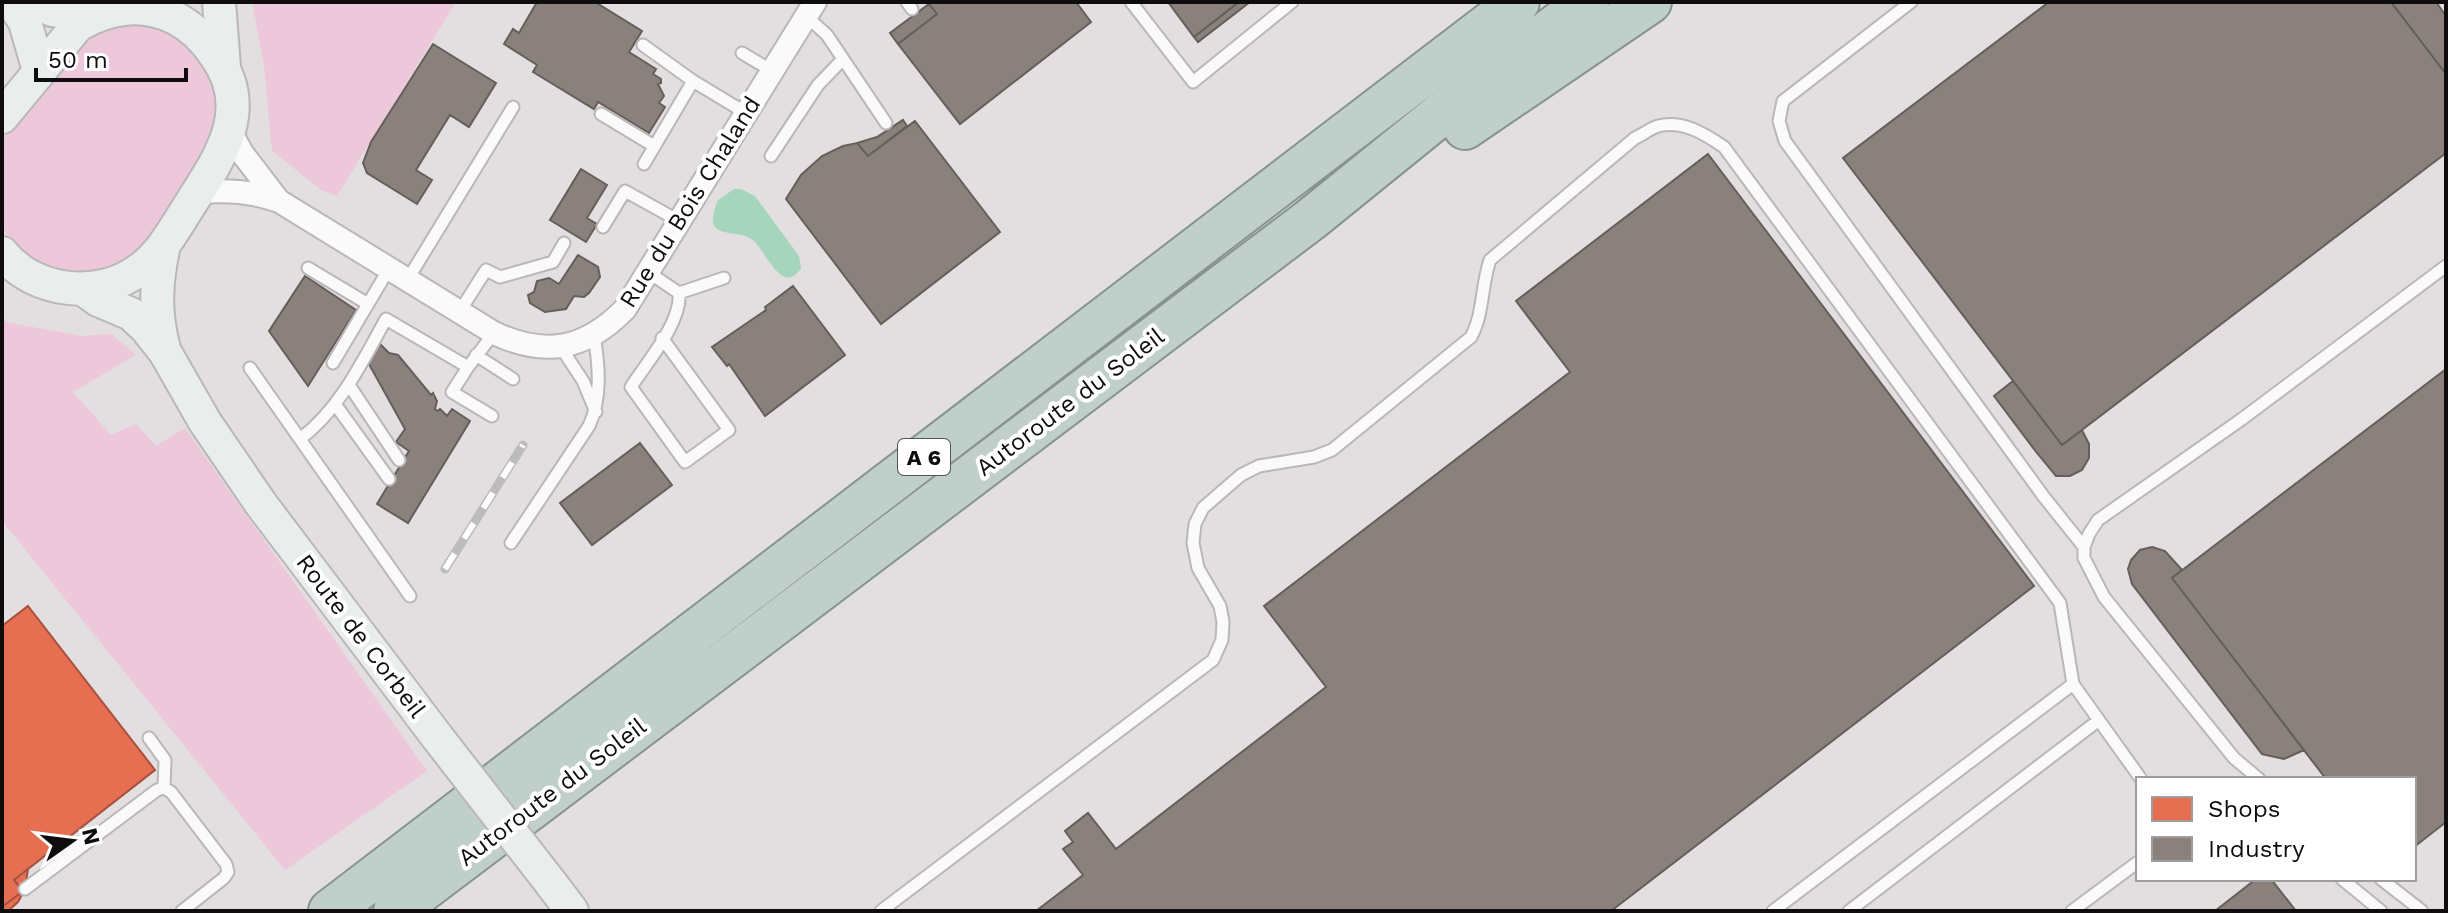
<svg xmlns="http://www.w3.org/2000/svg" width="2448" height="913" viewBox="0 0 2448 913" font-family="'Work Sans',sans-serif">
<style>
.green{fill:#edc7da}
.water{fill:#a5d5bc}
.shops{fill:#e76f51;stroke:#a6513d;stroke-width:2}
.industry{fill:#8a817c;stroke:#655e5b;stroke-width:2}
.lines{fill:none;stroke-linecap:round;stroke-linejoin:round}
.lane-casing{stroke:#bab7b9;stroke-width:15}
.street-casing{stroke:#bab7b9;stroke-width:26}
.secondary-casing{stroke:#bab7b9;stroke-width:36}
.highway-casing{stroke:#86948e;stroke-width:46}
.lane{stroke:#fbfafa;stroke-width:11}
.street{stroke:#fbfafa;stroke-width:22}
.secondary{stroke:#e9edec;stroke-width:32}
.highway{stroke:#c0cfc9;stroke-width:42}
.rail-casing{stroke:#bdbcbc;stroke-width:9}
.rail{stroke:#fff;stroke-width:6;stroke-dasharray:18;stroke-linecap:butt}
.secondary-bridge-casing{stroke:#bab7b9;stroke-width:36;stroke-linecap:butt}
.secondary-bridge{stroke:#e9edec;stroke-width:32}
.labels{text-anchor:middle;dominant-baseline:central;stroke-width:8;stroke-linejoin:round;paint-order:stroke}
.shield{fill:#fff;stroke:#565556;stroke-width:2}
.shield-label{font-size:22px;font-weight:bold;fill:#0e0c0d}
.street-label{font-size:24px;fill:#0e0c0d;stroke:#fff}
</style>
<rect width="100%" height="100%" fill="#e3dfe1"/>
<path class="green" d="M252,2H456L337,196L321,190L272,151L264,65Z
M132,22L156,25L192,45L216,86L218,129L147,248L125,266L68,276L38,264L16,251L2,227V139L77,43L98,28Z
M2,311L6,322L81,336L111,334L136,355L73,392L111,435L136,424L156,446L185,428L427,771L285,870L2,521Z"/>
<path class="water" d="M734,189H741L755,196L799,256L801,268C783,297 766,252 754,241C739,226 699,245 718,200Z"/>
<path class="shops" d="M28,606L155,770L14,880L23,891L2,907V626Z
M28,869L25,889L18,902L8,911H2V907L23,891L14,880Z"/>
<path class="industry" d="M537,2H595L642,31L629,52L656,69L653,74L661,79V83L658,84L664,96L659,103L665,107L649,133L598,102L594,109L533,72L537,65L504,44L513,29L519,33Z
M931,2H1076L1091,22L960,124L898,44L937,14L929,4Z
M1168,2H1239L1194,37Z
M1239,2H1250L1198,42L1194,37Z
M2049,2H2391L2446,74V153L2062,445L1843,158Z
M2391,2H2436L2446,16V74Z
M929,4L937,14L898,44L890,33Z
M433,44L496,83L469,127L450,115L416,170L432,180L417,204L367,173L363,163L371,142Z
M903,120L907,126L868,156L857,143L877,137Z
M915,121L1000,232L881,324L786,199L801,175L822,156L843,146L857,143L868,156Z
M1708,154L2034,586L1611,911H1036L1083,875L1063,849L1073,842L1065,831L1088,813L1116,849L1326,687L1264,606L1570,372L1516,301Z
M581,169L607,185L587,218L597,224L586,242L550,220Z
M578,255L598,267L600,277L589,293L584,297L574,296L566,309L545,312L530,303L528,295L534,292L537,281L549,278L559,284Z
M305,276L356,310L308,386L269,331Z
M793,286L845,355L765,416L729,364L727,366L712,347L766,310L765,307Z
M379,343L389,353L398,355L431,395L433,393L437,401L435,409L438,411L440,409L447,416L452,409L470,421L408,523L377,504L409,451L396,442L405,429L365,357Z
M2446,369V822L2414,847V779H2326L2172,578Z
M2013,381L2062,445L2082,430L2089,444V458L2082,470L2070,476H2056L2037,453L1994,396Z
M640,443L672,485L592,545L560,503Z
M2152,547L2165,551L2182,570L2172,578L2304,750L2284,759L2262,754L2132,584L2128,569L2131,560L2140,550Z
M2256,879H2271L2296,911H2215Z"/>
<g class="lines">
<defs>
<path id="lane" d="M907,2L912,9
M1131,2L1193,82L1292,2
M1911,2L1783,101L1779,121L1785,141L2044,497L2084,547
M806,16L827,35L886,123
M643,45L693,81L746,113
M742,53L772,71
M601,114L654,146
M771,156L818,85L843,59
M644,164L693,81
M603,227L625,191L679,221
M308,268L368,304
M648,272L679,293L724,278
M408,279L513,107
M460,311L486,270L500,277L553,262L564,243
M662,338L729,430L685,462L631,387C647,362 682,322 679,293
M560,346L583,381L596,412
M476,355L513,379
M333,363L390,267
M468,367L452,392L492,416
M250,368L410,596
M349,385L399,460
M335,404L389,479
M300,439C340,409 362,362 386,319L468,367L494,333
M511,543L589,426C602,398 599,365 594,335
M149,738L165,760L164,788
M2259,779L2234,758L2104,597L2084,558V547L2089,534L2098,520L2242,419L2446,266
M2342,879L2381,911
M2381,879L2422,911
M25,889L157,790L164,788L171,792L226,864L228,872L224,878L182,911
M881,911L1213,660L1222,640L1223,622L1220,606L1198,568L1193,543L1195,524L1203,508L1241,475L1259,466L1314,457L1332,450L1471,337C1484,313 1481,286 1490,260L1635,138C1642,135 1651,128 1658,126C1683,120 1705,134 1724,147L2060,603L2073,684
M1773,911L2073,684L2141,779
M1849,911L2099,720
M2072,911L2138,862"/>
<path id="street" d="M230,131L242,153L278,200
M198,192C227,190 251,191 279,201L494,333C545,357 585,350 625,309L815,2"/>
<path id="secondary" d="M12,2L25,22L37,64L41,68
M34,2L52,10L95,15
M219,2L224,67
M2,117L78,25C110,7 141,2 175,18C191,26 205,40 215,55C254,108 221,156 191,203C176,226 162,254 139,270C98,300 34,293 2,253
M83,289L98,300L131,314L146,328L165,352L205,422L261,504L438,738
M164,349C154,312 156,281 164,245
M550,882L572,911"/>
<path id="highway" d="M1465,128L1650,2
M330,911L1518,2
M395,911L1310,220L1441,114L1587,2"/>
</defs>
<use href="#lane" class="lane-casing"/>
<use href="#street" class="street-casing"/>
<use href="#secondary" class="secondary-casing"/>
<use href="#highway" class="highway-casing"/>
<use href="#lane" class="lane"/>
<use href="#street" class="street"/>
<use href="#secondary" class="secondary"/>
<use href="#highway" class="highway"/>
<defs>
<path id="rail" d="M445,569L523,445"/>
</defs>
<use href="#rail" class="rail-casing"/>
<use href="#rail" class="rail"/>
<defs>
<path id="secondary-bridge" d="M438,738L550,882"/>
</defs>
<use href="#secondary-bridge" class="secondary-bridge-casing"/>
<use href="#secondary-bridge" class="secondary-bridge"/>
</g>
<g class="labels">
<rect class="shield" x="898" y="439" width="52" height="36" rx="6"/>
<g class="shield-label">
<text x="924" y="457">A 6</text>
</g>
<g class="street-label">
<text transform="translate(690 202) rotate(-58)">Rue du Bois Chaland</text>
<text transform="translate(1070 402) rotate(-37)">Autoroute du Soleil</text>
<text transform="translate(361 636) rotate(53)">Route de Corbeil</text>
<text transform="translate(552 792) rotate(-37)">Autoroute du Soleil</text>
</g>
</g>
<rect width="2448" height="913" fill="none" stroke="#0e0c0d" stroke-width="8"/>
<rect x="2136" y="777" width="280" height="104" fill="#ffffff" stroke="#9f9e9e" stroke-width="2"/>
<rect x="2152" y="797" width="40" height="24" fill="#e76f51" stroke="#9f9e9e" stroke-width="2"/>
<text x="2208" y="817" font-size="24" fill="#0e0c0d">Shops</text>
<rect x="2152" y="837" width="40" height="24" fill="#8a817c" stroke="#9f9e9e" stroke-width="2"/>
<text x="2208" y="857" font-size="24" fill="#0e0c0d">Industry</text>
<g transform="translate(72 841) rotate(76)" stroke="#ffffff" stroke-width="6" paint-order="stroke">
<path d="M0-6L14 30L0 20L-14 30Z" fill="#0e0c0d"/>
<text y="-12" font-size="22" font-weight="bold" text-anchor="middle" fill="#0e0c0d">N</text>
</g>
<path d="M36 68v12h150v-12" fill="none" stroke="#0e0c0d" stroke-width="4"/>
<text x="48" y="68" font-size="24" fill="#0e0c0d" stroke="#ffffff" stroke-width="6" paint-order="stroke">50 m</text>
</svg>
